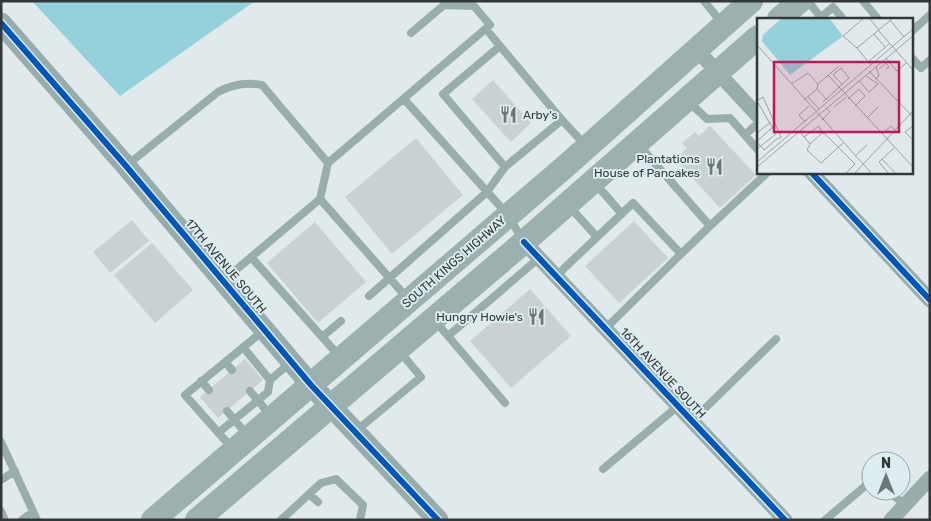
<svg xmlns="http://www.w3.org/2000/svg" width="931" height="521" viewBox="0 0 931 521" font-family="Rubik,sans-serif">
<style>
.forest{fill:#95d1da}
.building{fill:#cad1d3}
.lines{fill:none;stroke-linecap:round;stroke-linejoin:round}
.lane{stroke:#99adad;stroke-width:8}
.street{stroke:#99adad;stroke-width:15}
.secondary{stroke:#98acab;stroke-width:21}
.primary{stroke:#9cb0b0;stroke-width:24}
.cycleway-casing{stroke:#dcecef;stroke-width:9}
.cycleway{stroke:#0057b8;stroke-width:6}
.labels{text-anchor:middle;dominant-baseline:central;stroke-width:4;stroke-linejoin:round;paint-order:stroke}
.poi-label{font-size:12px;fill:#323839;stroke:#dcecef;text-anchor:end}
.street-label{font-size:12px;fill:#323839;stroke:#dcecef}
.inset-road{fill:none;stroke:#9aa2a4;stroke-width:1}
.view{fill:#c2185b;fill-opacity:0.15;stroke:#c2185b;stroke-width:2.5}
.inset-edge{fill:none;stroke:#323839;stroke-width:2.5}
</style>
<rect width="100%" height="100%" fill="#e0e9eb"/>
<path class="forest" d="M32,1H255L120,96Z"/>
<path class="building" d="M493,80L531,123L511,142L472,99Z
M710,126L756,175L720,208L675,159L687,148L682,143L695,132L699,136Z
M416,138L463,195L392,254L345,197Z
M132,220L149,241L110,273L93,252Z
M634,221L668,258L619,303L585,266Z
M315,222L366,282L318,323L267,263Z
M152,243L193,290L155,323L114,275Z
M530,289L571,336L511,388L470,341Z
M245,359L263,380L218,418L200,397Z"/>
<g class="lines">
<path class="lane" d="M704,1L721,22
M808,1L822,19
M863,1L878,19
M819,19L833,7L843,19
M486,29L500,46
M912,31L930,15
M912,58L921,68L930,60
M404,99L508,215L523,241
M689,102L707,119L730,118L758,150
M562,120L586,146
M745,135L758,123
M638,144L710,226L768,172
M328,163L490,25L474,6L444,5L411,33
M126,166L218,92C233,84 246,82 262,85L328,163L320,199
M595,183L622,214
M568,205L597,237
M681,254L710,226
M251,257L340,357
M556,276L633,203L681,254L605,329
M224,280L320,199L408,299
M369,296L487,192L505,167L562,120L500,46L443,94L505,167
M436,322L505,403
M448,336L539,258
M322,337L341,321
M243,347L270,380L290,363
M225,362L232,370
M201,381L209,390
M250,391L270,415
M227,411L248,436
M692,421L776,339
M356,431L421,377L400,352
M218,433L268,392L270,380
M1,442L37,520
M232,448L185,395L263,331
M603,469L678,406
M1,480L15,471
M888,491L905,505
M309,494L318,502
M1,511L5,520
M22,520L33,512
M281,520L321,483L336,479L363,505L360,520
M825,520L871,481"/>
<path class="street" d="M697,50L758,116
M811,172L930,300
M524,242L785,520
M891,520L930,478"/>
<path class="secondary" d="M1,23L126,166L311,385L438,520"/>
<path class="primary" d="M779,19L800,1
M153,520L567,165L751,1
M197,520L524,242L758,37"/>
<defs>
<path id="cycleway" d="M1,23L126,166L311,385L438,520
M811,172L930,300
M524,242L785,520"/>
</defs>
<use href="#cycleway" class="cycleway-casing"/>
<use href="#cycleway" class="cycleway"/>
</g>
<defs>
<symbol id="restaurant-bare" viewBox="-9 -9 18 18"><path d="M-5-6h1v4h1v-4h1v4h1v-4h1v5L-1.5 .5V6h-2V.5L-5-1ZM5-6V6H3V1.5H1.5Q1.5-4 5-6Z" fill="#6f7677" stroke="#dcecef" stroke-width="2.5" paint-order="stroke"/></symbol>
</defs>
<g fill-rule="evenodd">
<use href="#restaurant-bare" x="496" y="102" width="25" height="25"/>
<use href="#restaurant-bare" x="702" y="154" width="25" height="25"/>
<use href="#restaurant-bare" x="524" y="304" width="25" height="25"/>
</g>
<g class="labels">
<g class="poi-label">
<text x="523" y="115" text-anchor="start">Arby's</text>
<text x="700" y="159">Plantations<tspan x="700" dy="14">House of Pancakes</tspan></text>
<text x="523" y="317">Hungry Howie's</text>
</g>
<g class="street-label">
<text transform="translate(454 262) rotate(-41)">SOUTH KINGS HIGHWAY</text>
<text transform="translate(226 266) rotate(50)">17TH AVENUE SOUTH</text>
<text transform="translate(663 373) rotate(47)">16TH AVENUE SOUTH</text>
</g>
</g>
<g transform="translate(757 18)">
<rect width="156" height="156" fill="#e0e9eb"/>
<path d="M25,0H72L86,18L33,57L5,23L6,17Z" fill="#95d1da"/>
<path class="inset-road" d="M112,0L122,12M133,2L147,19M121,12L157,53M117,16L128,29M0,27L115,156M100,30L86,18L107,0M129,40L140,53L149,45M111,44L132,26M114,47L100,30L136,0M122,51L129,45L132,49L129,51M112,53L157,100M71,57L157,150M118,61L122,58L119,48M102,63L112,74L121,66L109,58M34,66L51,55L61,66L60,71M61,66L82,48M51,79L62,91M91,81L102,71L108,78L98,88M1,82L6,79L24,119L21,121M47,82L60,71L70,82M0,83L19,116L0,131M66,84L92,60L84,50L76,57L85,66M77,89L89,79M110,100L121,89M65,102L73,94L70,91M48,104L42,97L52,88M157,107L148,114L157,123M43,114L53,126L50,132L64,145L86,125M0,115L14,104M125,116L134,108L138,112M47,119L62,108L65,115M0,123L16,109M0,124L7,132L21,120M53,126L65,115L68,116L98,146L88,156M98,138L110,127M125,141L139,156M0,144L157,10M0,149L157,17M97,156L157,92M132,156L122,144L137,130"/>
<path class="view" d="M17,44H142V114H17Z"/>
<rect width="156" height="156" class="inset-edge"/>
</g>
<rect width="931" height="521" fill="none" stroke="#323839" stroke-width="5"/>
<g transform="translate(886 476)"><circle r="24" fill="#dcecef" stroke="#98a4a6"/>
<path d="M0-4L9 19L0 12L-9 19Z" fill="#6f7677"/>
<text y="-8" font-size="14" font-weight="bold" text-anchor="middle" fill="#323839">N</text>
</g>
</svg>
